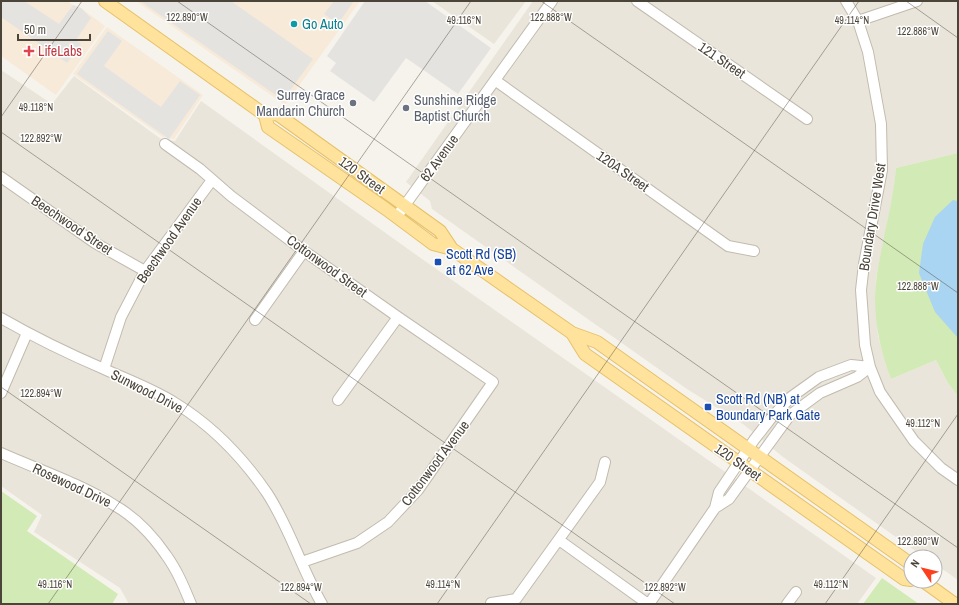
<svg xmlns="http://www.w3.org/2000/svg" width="959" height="605" viewBox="0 0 959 605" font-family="'Archivo Narrow',sans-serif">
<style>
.residential{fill:#eae5da}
.commercial{fill:#f7ead8}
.green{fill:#d2eab5}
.parking{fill:#e5e3e0}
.water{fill:#a9d4f2}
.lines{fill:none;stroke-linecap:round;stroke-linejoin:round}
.minor-casing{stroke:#c2bbae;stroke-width:12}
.major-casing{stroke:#e6c16a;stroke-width:14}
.minor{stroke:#fff;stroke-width:10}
.major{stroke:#ffe39c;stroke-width:12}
.ticks{fill:none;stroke:#4b4439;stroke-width:1;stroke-opacity:0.45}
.culture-dot{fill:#0f9aa8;stroke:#fff;stroke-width:1.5}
.health-dot{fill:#e0444e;stroke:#fff;stroke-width:1.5}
.worship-dot{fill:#6b7280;stroke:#fff;stroke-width:1.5}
.transit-dot{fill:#1a4fb4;stroke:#fff;stroke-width:1.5}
.labels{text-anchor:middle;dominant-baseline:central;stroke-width:3;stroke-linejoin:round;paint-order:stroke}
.culture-label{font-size:14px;fill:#0d838f;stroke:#fff;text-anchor:start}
.health-label{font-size:14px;fill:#be3a42;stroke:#fff;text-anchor:start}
.street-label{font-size:14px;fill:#4b4439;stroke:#fff}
.worship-label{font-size:14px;fill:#5b616d;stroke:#fff;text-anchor:end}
.transit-label{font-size:14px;fill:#164399;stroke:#fff;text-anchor:start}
.ticks-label{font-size:10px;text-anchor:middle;fill:#4b4439;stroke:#fff;stroke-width:3;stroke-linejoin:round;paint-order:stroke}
</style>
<rect width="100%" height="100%" fill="#f6f3ec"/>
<path class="residential" d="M432,1H526L494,44Z
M533,1H958V153L896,168L893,196L876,278L875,297L878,336L886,365L891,379L936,360L948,383L958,396V580L935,564V557H924L783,457L743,424L687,389L432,209L430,201L406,182Z
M1,70L52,104L74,76L161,139L175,141L201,101L415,254L876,578L857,604H129L120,588L34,532L42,515L1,486Z"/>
<path class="commercial" d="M1,1H67L73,5L81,8L105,26L56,95L1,56Z
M136,1H360L285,105Z
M107,27L203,95L174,139L163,137L73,74Z"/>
<path class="green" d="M958,153V396L948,383L936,360L891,379C881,353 875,326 875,298C875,276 881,254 885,232C890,210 894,190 896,168Z
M1,491L37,516L27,531L118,594L112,604H1Z
M882,578L919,604H863Z"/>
<path class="parking" d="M1,1H24L59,24L73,5L81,8L91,18L76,40L81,44L67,63L1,17Z
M140,1H231L313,59L283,100Z
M334,1H354L338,24L324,14Z
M365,1H425L491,48L458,94L406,58L374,102L330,71L336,63L327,56Z
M108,31L122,41L104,66L161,107L180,81L200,95L169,139L77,74Z"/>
<path class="water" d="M953,200L958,201V338L935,312L919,273L923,244L935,217Z"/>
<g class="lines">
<defs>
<path id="minor" d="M637,1L807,119
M846,1L858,21L868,52L881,124L882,170L864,264L861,290L865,345L870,367L880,392L914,441L941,468L958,480
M858,21L917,1
M496,81L728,246L754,251
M165,144L200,169L231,196L304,251L398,317L493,382L418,490L388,522L357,543L302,562
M1,177L95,243L145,271
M400,212L552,1
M1,318C34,337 69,354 104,369C128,380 153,389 175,403C211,425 243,458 267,493C290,528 301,568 322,604
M255,320L304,251
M104,369L121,317L145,271L212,180
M1,393L27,333
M338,400L398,317
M1,453C37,469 81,484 114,505C135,517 153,536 166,555C177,570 184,587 191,604
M715,508L729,499L790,415L820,393L857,377L870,367
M559,540L648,604
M491,603L516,599L600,482L605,462
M649,604L715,508L719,492L754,440L772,417L791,397L819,377L851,365L870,367
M787,604L796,592"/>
<path id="major" d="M105,1L265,115L268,127L386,209L433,244L452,249
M265,115L277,114L440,231L452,249L572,333L597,342L911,564
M572,333L585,354L904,579L911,580
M923,581L955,604"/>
</defs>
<use href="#minor" class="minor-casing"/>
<use href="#major" class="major-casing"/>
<use href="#minor" class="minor"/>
<use href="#major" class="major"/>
</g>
<path class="ticks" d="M177,1L958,548M541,1L958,293M906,1L958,38M1,117L82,1M1,132L675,604M1,387L311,604M48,604L471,1M437,604L859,1M825,604L958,414"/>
<circle class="culture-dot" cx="294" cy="24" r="4"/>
<path class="health-dot" d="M27 45h4v4h4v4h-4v4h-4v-4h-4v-4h4z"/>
<g class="worship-dot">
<circle cx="353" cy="103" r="4"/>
<circle cx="406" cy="108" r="4"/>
</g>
<g class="transit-dot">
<rect x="434" y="258" width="8" height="8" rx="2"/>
<rect x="704" y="403" width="8" height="8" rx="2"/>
</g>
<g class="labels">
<g class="culture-label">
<text x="302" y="24">Go Auto</text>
</g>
<g class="health-label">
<text x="38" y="51">LifeLabs</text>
</g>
<g class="street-label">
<text transform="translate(722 60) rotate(34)">121 Street</text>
<text transform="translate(439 158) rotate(-54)">62 Avenue</text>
<text transform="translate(623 171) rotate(35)">120A Street</text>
<text transform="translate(362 175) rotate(36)">120 Street</text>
<text transform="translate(872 217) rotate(-81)">Boundary Drive West</text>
<text transform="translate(72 225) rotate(34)">Beechwood Street</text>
<text transform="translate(169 240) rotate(-55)">Beechwood Avenue</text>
<text transform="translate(327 266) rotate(36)">Cottonwood Street</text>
<text transform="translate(147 391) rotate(27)">Sunwood Drive</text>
<text transform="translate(738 462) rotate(35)">120 Street</text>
<text transform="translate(435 463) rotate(-53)">Cottonwood Avenue</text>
<text transform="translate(72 485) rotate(25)">Rosewood Drive</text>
</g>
<g class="worship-label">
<text x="345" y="95">Surrey Grace<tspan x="345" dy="16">Mandarin Church</tspan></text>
<text x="414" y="100" text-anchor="start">Sunshine Ridge<tspan x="414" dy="16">Baptist Church</tspan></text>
</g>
<g class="transit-label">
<text x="446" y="254">Scott Rd (SB)<tspan x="446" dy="16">at 62 Ave</tspan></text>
<text x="716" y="399">Scott Rd (NB) at<tspan x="716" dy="16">Boundary Park Gate</tspan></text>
</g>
</g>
<g class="ticks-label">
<text x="187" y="21">122.890°W</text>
<text x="551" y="21">122.888°W</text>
<text x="464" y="24">49.116°N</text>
<text x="852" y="24">49.114°N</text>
<text x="918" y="35">122.886°W</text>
<text x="36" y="111">49.118°N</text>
<text x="41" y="142">122.892°W</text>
<text x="918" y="290">122.888°W</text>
<text x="41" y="397">122.894°W</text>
<text x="923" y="427">49.112°N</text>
<text x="918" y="545">122.890°W</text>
<text x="55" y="588">49.116°N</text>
<text x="443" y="588">49.114°N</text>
<text x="831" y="588">49.112°N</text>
<text x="301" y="591">122.894°W</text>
<text x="665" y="591">122.892°W</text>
</g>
<rect width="959" height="605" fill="none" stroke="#4b4439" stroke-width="4"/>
<g transform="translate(923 569) rotate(305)"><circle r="19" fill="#ffffff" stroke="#b7b4b0"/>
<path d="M0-3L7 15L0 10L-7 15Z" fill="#fc3f1d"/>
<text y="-6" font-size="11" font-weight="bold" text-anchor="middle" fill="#4b4439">N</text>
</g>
<path d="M18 34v6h72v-6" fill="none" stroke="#4b4439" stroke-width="2"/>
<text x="24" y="34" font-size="12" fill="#4b4439" stroke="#ffffff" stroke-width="3" paint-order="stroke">50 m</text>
</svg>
